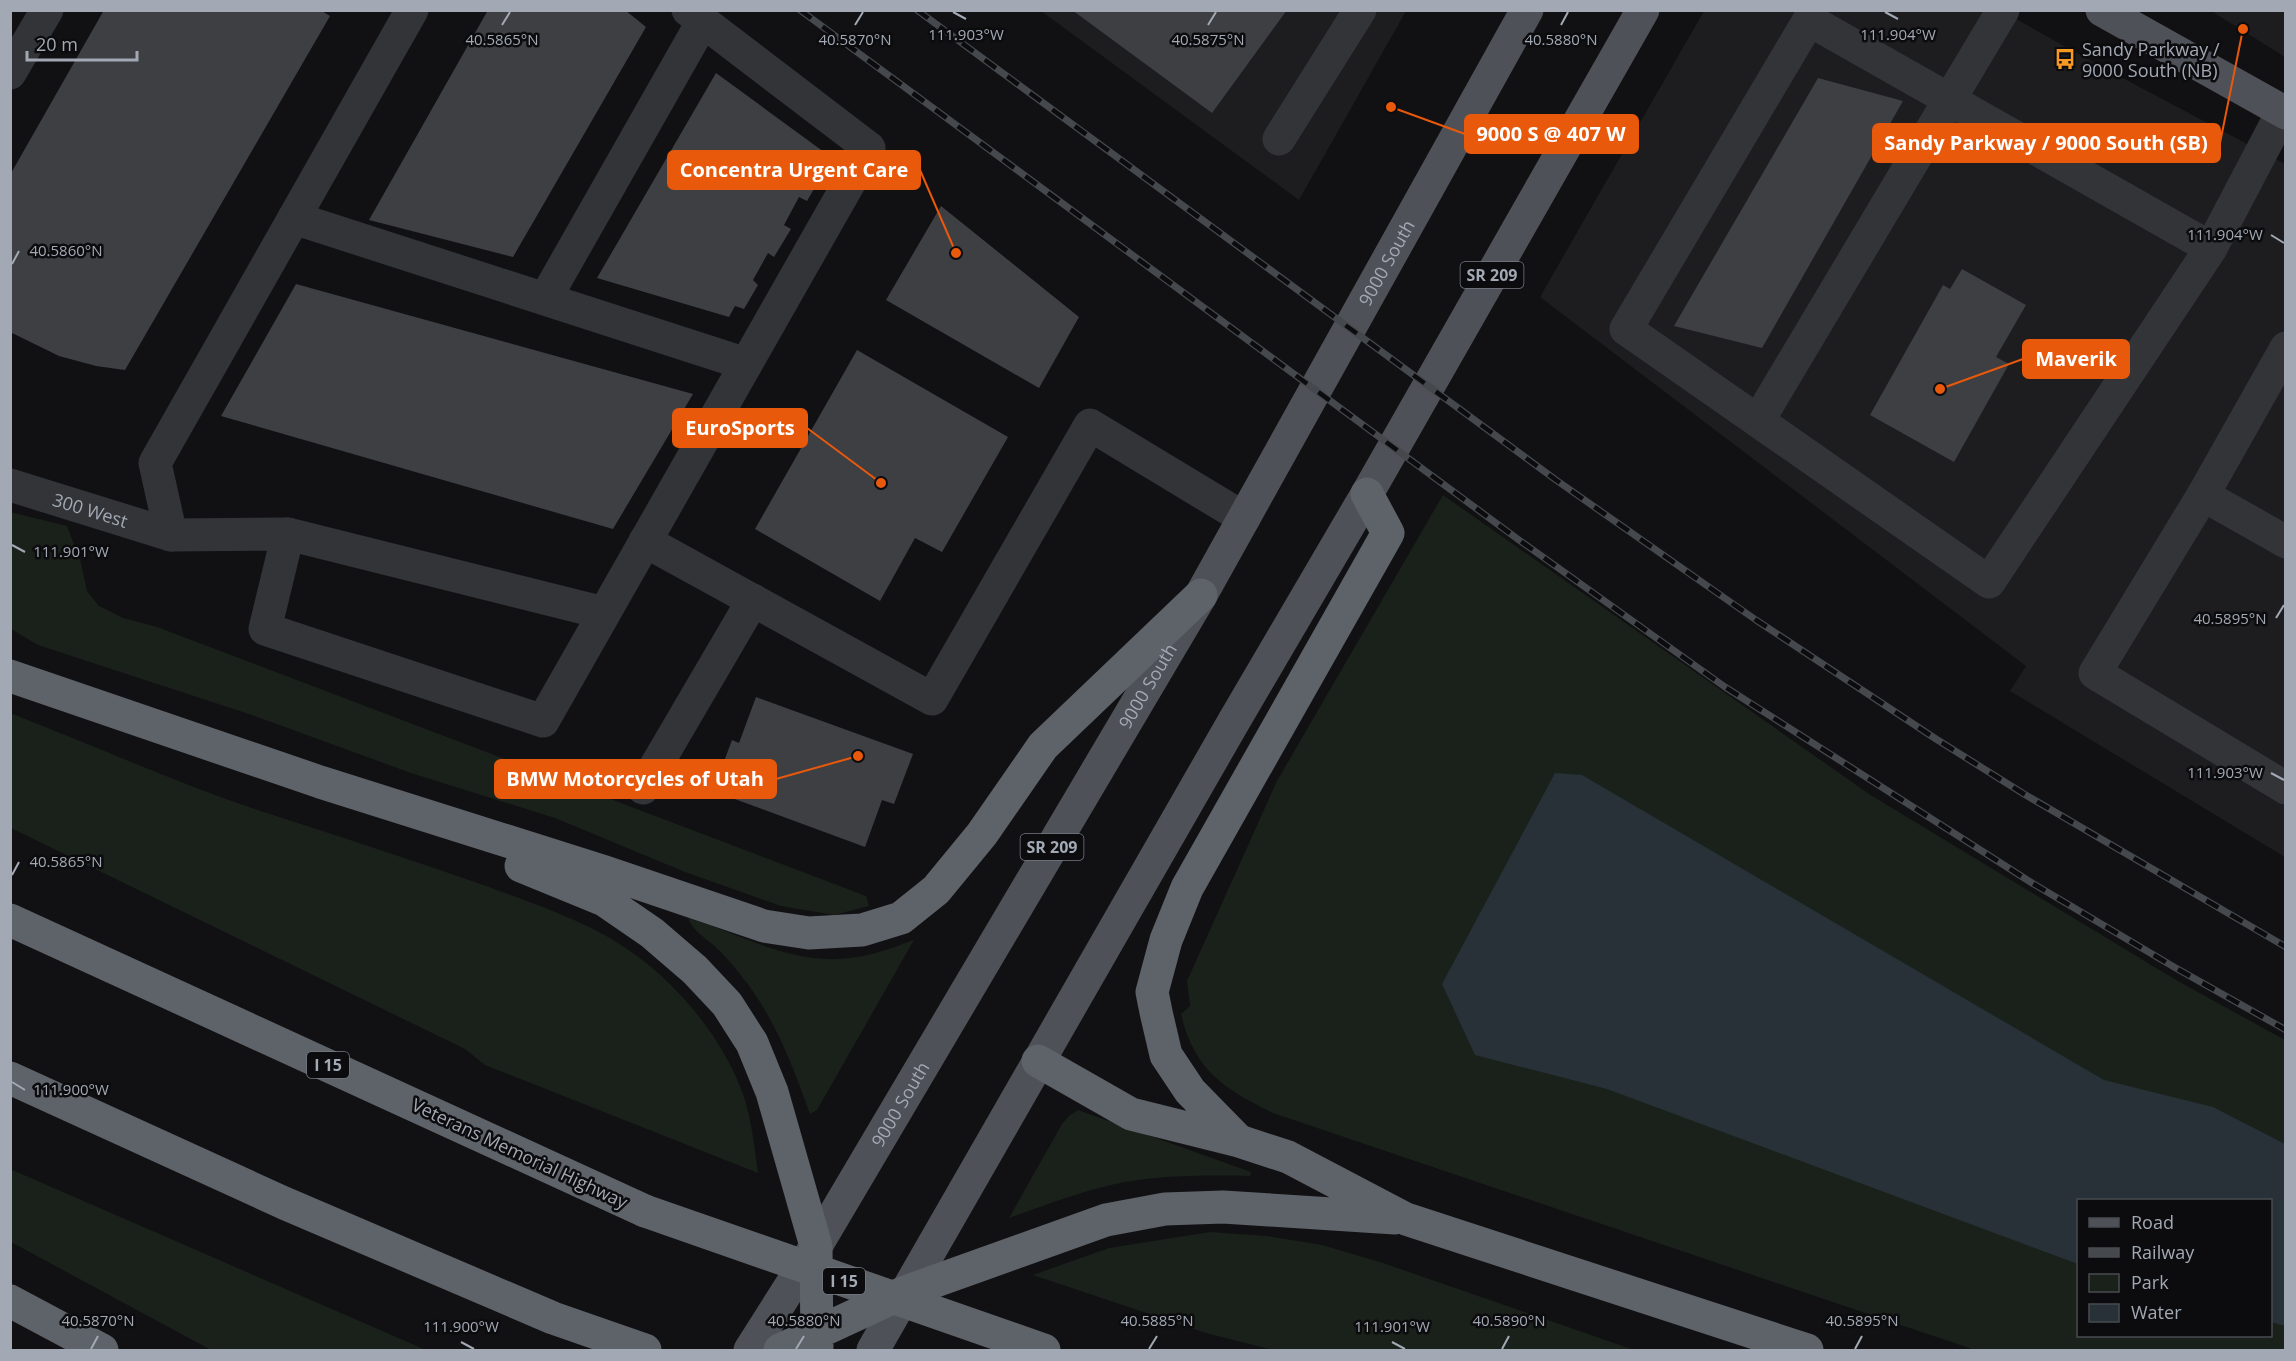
<svg xmlns="http://www.w3.org/2000/svg" width="2296" height="1361" viewBox="0 0 2296 1361" font-family="'Open Sans',sans-serif">
<style>
.built{fill:#1d1d20}
.green{fill:#19211a;fill-rule:evenodd}
.water{fill:#273137}
.building{fill:#3d3f43}
.lines{fill:none;stroke-linecap:round;stroke-linejoin:round}
.minor{stroke:#323438;stroke-width:33}
.major{stroke:#4e5157;stroke-width:33}
.highway{stroke:#5e6269;stroke-width:33}
.rail-casing{stroke:#45484d;stroke-width:7}
.rail{stroke:#0c0c0e;stroke-width:4.5;stroke-dasharray:14;stroke-linecap:butt}
.highway-bridge{stroke:#5e6269;stroke-width:33}
.ticks{fill:none;stroke:#a2a9b4;stroke-width:2}
.labels{text-anchor:middle;dominant-baseline:central;stroke-width:5;stroke-linejoin:round;paint-order:stroke}
.shield{fill:#0c0c0e;stroke:#757a82;stroke-width:1.5}
.shield-label{font-size:16px;font-weight:bold;fill:#a2a9b4}
.poi-label{font-size:18px;fill:#a2a9b4;stroke:#0c0c0e;text-anchor:start}
.street-label{font-size:18px;fill:#a2a9b4;stroke:#0c0c0e}
.ticks-label{font-size:15px;text-anchor:middle;fill:#a2a9b4;stroke:#0c0c0e;stroke-width:5;stroke-linejoin:round;paint-order:stroke}
.leader{fill:none;stroke:#e8590c;stroke-width:2}
.callout-dot{fill:#e8590c;stroke:#0c0c0e;stroke-width:2}
.callout{fill:#e8590c;stroke:#e8590c;stroke-width:2}
.callout-label{font-size:20px;text-anchor:middle;font-weight:bold;fill:#fff}
</style>
<rect width="100%" height="100%" fill="#111113"/>
<path class="built" d="M1041,11H1406L1299,200Z
M1704,11H2002L2098,65L2285,164V857L2010,691L2026,666L1540,297Z
M2211,11H2285V57Z"/>
<path class="green" d="M1443,495L1869,794L2176,980L2285,1040V1350H1975L1273,1113C1224,1089 1194,1070 1181,1014L1190,1006L1187,981L1277,781ZM2078,1200H2270V1336H2078Z
M10,512L67,526L81,563L87,591L99,606L123,618L157,627L866,896L869,906L834,915L781,906L685,872L555,818L411,773L252,715L38,645L11,629Z
M10,713C96,746 180,785 267,813C341,837 415,861 489,887C539,906 593,923 637,956C680,987 720,1037 740,1086C751,1113 754,1144 758,1173L485,1065L465,1049L11,828Z
M688,918C737,932 785,962 838,959C865,958 890,949 914,940L817,1110L810,1114C793,1067 775,1018 743,978C736,969 728,959 719,950C709,940 693,932 688,918Z
M1078,1110L1251,1172L1250,1176C1204,1175 1156,1175 1111,1185C1077,1193 1043,1206 1009,1218L1062,1124L1069,1116Z
M10,1169L426,1350H211L11,1242Z
M1210,1232L1267,1236L1322,1245L1383,1263L1634,1350H1273L1206,1333L1033,1275L1109,1248Z"/>
<path class="water" d="M1555,773L1582,775L2104,1080L2213,1107L2285,1144V1326L2271,1322L2270,1200H2078V1264L1607,1089L1475,1055L1442,984Z"/>
<path class="building" d="M104,10H320L330,16L125,370L96,366L59,356L10,332V175Z
M488,10H625L646,27L513,257L369,220Z
M1072,10H1287L1212,113Z
M716,73L824,152L815,171L822,175L807,201L799,197L784,225L791,229L774,257L768,253L753,280L758,285L744,309L735,306L729,317L597,278Z
M1818,78L1903,101L1762,348L1674,326Z
M941,206L1079,317L1039,388L886,300Z
M1962,269L2026,305L1996,357L2009,364L1954,462L1870,415L1943,285L1950,289Z
M296,284L693,394L613,529L221,416Z
M857,350L1008,437L942,552L915,538L880,601L755,529Z
M756,697L913,754L894,804L882,800L865,847L713,791L732,740L739,743Z"/>
<g class="lines">
<g class="minor">
<path d="M412,10L155,463L171,535L288,534L604,613"/>
<path d="M10,73L47,10"/>
<path d="M1279,139L1360,10"/>
<path d="M294,218L746,364"/>
<path d="M2211,248L1989,582L1626,329L1809,20L2211,248L2283,111"/>
<path d="M545,299L703,21"/>
<path d="M2286,348L2203,495L2286,542"/>
<path d="M1758,421L2003,10"/>
<path id="s1" d="M10,485L171,535"/>
<path d="M2203,495L2095,673L2286,788"/>
<path d="M288,534L265,629L543,721L869,148L688,10"/>
<path d="M645,541L932,699L1090,425L1244,518"/>
<path d="M643,788L753,600"/>
</g>
<g class="major">
<path d="M2102,10L2286,113"/>
<path id="s2" d="M750,1350L816,1246L1201,595L1527,10"/>
<path d="M873,1350L1234,721L1367,494L1643,10"/>
</g>
<path class="highway" d="M10,676L320,782L605,872L764,926L809,933L862,930L901,918L936,890L982,834L1043,746L1201,595
M521,866L604,900L652,933L695,970L727,1004L752,1043L772,1092L816,1246L817,1350
M10,920L645,1211
M1038,1061L1131,1114L1239,1141L1288,1157L1406,1219L1807,1350
M10,1078L284,1203L553,1318L645,1350
M1239,1141L1190,1091L1166,1055L1156,1012L1152,992L1166,940L1187,888L1388,533L1367,494
M10,1301L102,1350
M780,1350L905,1292L1106,1220L1165,1209L1223,1207L1395,1218"/>
<defs>
<path id="rail" d="M800,10L1519,540L1725,687L2032,883L2174,967L2286,1030
M917,10L1556,480L1756,620L1936,739L2024,794L2286,947"/>
</defs>
<use href="#rail" class="rail-casing"/>
<use href="#rail" class="rail"/>
<path class="highway-bridge" d="M645,1211L1044,1350"/>
</g>
<path class="ticks" d="M953,12L966,19M1885,12L1898,19M502,25L510,12M855,25L863,12M1208,25L1216,12M1561,25L1568,12M2271,235L2284,243M12,264L19,251M12,545L25,552M2276,618L2284,605M2271,773L2284,780M12,875L19,862M12,1082L25,1090M461,1342L474,1349M1392,1342L1405,1349M91,1349L98,1336M796,1349L804,1336M1149,1349L1157,1336M1502,1349L1509,1336M1855,1349L1862,1336"/>
<defs>
<symbol id="bus-bare" viewBox="-9 -9 18 18"><path d="M-5-6H5V4H4V6H2V4H-2V6H-4V4H-5ZM-3.5-4V0h7V-4ZM-3.5 1.2v1.5H-2V1.2ZM2 1.2v1.5H3.5V1.2Z" fill="#f89924" stroke="#0c0c0e" stroke-width="2.5" paint-order="stroke"/></symbol>
</defs>
<g fill-rule="evenodd">
<use href="#bus-bare" x="2050" y="44" width="30" height="30"/>
</g>
<g class="labels">
<g class="shield">
<rect x="1460.5" y="262" width="63" height="26" rx="4.5"/>
<rect x="1020.5" y="834" width="63" height="26" rx="4.5"/>
<rect x="307" y="1052" width="42" height="26" rx="4.5"/>
<rect x="823" y="1268" width="42" height="26" rx="4.5"/>
</g>
<g class="shield-label">
<text x="1492" y="275">SR 209</text>
<text x="1052" y="847">SR 209</text>
<text x="328" y="1065">I 15</text>
<text x="844" y="1281">I 15</text>
</g>
<g class="poi-label">
<text x="2082" y="49">Sandy Parkway /<tspan x="2082" dy="21">9000 South (NB)</tspan></text>
</g>
<g class="street-label">
<text stroke="none"><textPath href="#s2" startOffset="1260">9000 South</textPath></text>
<text stroke="none"><textPath href="#s1" startOffset="84">300 West</textPath></text>
<text stroke="none"><textPath href="#s2" startOffset="774">9000 South</textPath></text>
<text stroke="none"><textPath href="#s2" startOffset="288">9000 South</textPath></text>
<text transform="translate(520 1153) rotate(25)">Veterans Memorial Highway</text>
</g>
</g>
<g class="ticks-label">
<text x="966" y="40">111.903°W</text>
<text x="1898" y="40">111.904°W</text>
<text x="502" y="45">40.5865°N</text>
<text x="855" y="45">40.5870°N</text>
<text x="1208" y="45">40.5875°N</text>
<text x="1561" y="45">40.5880°N</text>
<text x="2225" y="240">111.904°W</text>
<text x="66" y="256">40.5860°N</text>
<text x="71" y="557">111.901°W</text>
<text x="2230" y="624">40.5895°N</text>
<text x="2225" y="778">111.903°W</text>
<text x="66" y="867">40.5865°N</text>
<text x="71" y="1095">111.900°W</text>
<text x="98" y="1326">40.5870°N</text>
<text x="804" y="1326">40.5880°N</text>
<text x="1157" y="1326">40.5885°N</text>
<text x="1509" y="1326">40.5890°N</text>
<text x="1862" y="1326">40.5895°N</text>
<text x="461" y="1332">111.900°W</text>
<text x="1392" y="1332">111.901°W</text>
</g>
<path class="leader" d="M1391 107L1465 134M2243 29L2220 143M956 253L920 170M1940 389L2023 359M881 483L807 428M858 756L776 779"/>
<g class="callout-dot">
<circle cx="1391" cy="107" r="6"/>
<circle cx="2243" cy="29" r="6"/>
<circle cx="956" cy="253" r="6"/>
<circle cx="1940" cy="389" r="6"/>
<circle cx="881" cy="483" r="6"/>
<circle cx="858" cy="756" r="6"/>
</g>
<g class="callout">
<rect x="1465" y="115" width="173" height="38" rx="6"/>
<rect x="1873" y="124" width="347" height="38" rx="6"/>
<rect x="668" y="151" width="252" height="38" rx="6"/>
<rect x="2023" y="340" width="106" height="38" rx="6"/>
<rect x="673" y="409" width="134" height="38" rx="6"/>
<rect x="495" y="760" width="281" height="38" rx="6"/>
</g>
<g class="callout-label">
<text x="1551" y="141">9000 S @ 407 W</text>
<text x="2046" y="150">Sandy Parkway / 9000 South (SB)</text>
<text x="794" y="177">Concentra Urgent Care</text>
<text x="2076" y="366">Maverik</text>
<text x="740" y="435">EuroSports</text>
<text x="635" y="786">BMW Motorcycles of Utah</text>
</g>
<rect width="2296" height="1361" fill="none" stroke="#a2a9b4" stroke-width="24"/>
<rect x="2077" y="1199" width="195" height="138" fill="#0c0c0e" stroke="#484b50" stroke-width="1.5"/>
<rect x="2089" y="1218" width="30" height="9" fill="#4e5157" stroke="#484b50" stroke-width="1.5"/>
<text x="2131" y="1229" font-size="18" fill="#a2a9b4">Road</text>
<rect x="2089" y="1248" width="30" height="9" fill="#45484d" stroke="#484b50" stroke-width="1.5"/>
<text x="2131" y="1259" font-size="18" fill="#a2a9b4">Railway</text>
<rect x="2089" y="1274" width="30" height="18" fill="#19211a" stroke="#484b50" stroke-width="1.5"/>
<text x="2131" y="1289" font-size="18" fill="#a2a9b4">Park</text>
<rect x="2089" y="1304" width="30" height="18" fill="#273137" stroke="#484b50" stroke-width="1.5"/>
<text x="2131" y="1319" font-size="18" fill="#a2a9b4">Water</text>
<path d="M27 51v9h110v-9" fill="none" stroke="#a2a9b4" stroke-width="3"/>
<text x="36" y="51" font-size="18" fill="#a2a9b4" stroke="#0c0c0e" stroke-width="4.5" paint-order="stroke">20 m</text>
</svg>
